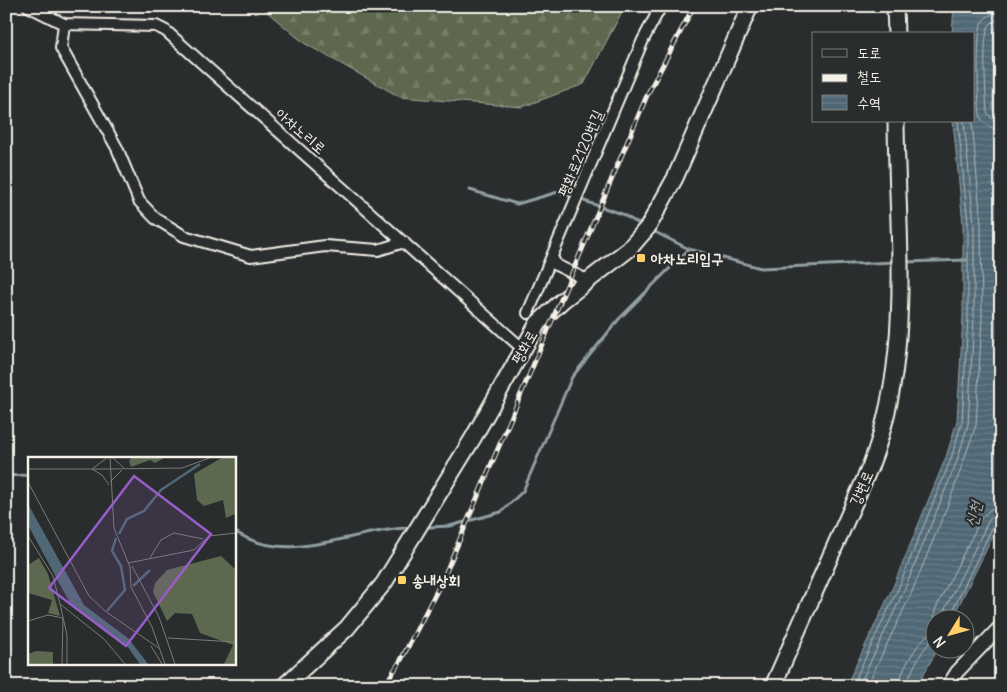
<svg xmlns="http://www.w3.org/2000/svg" width="1007" height="692" viewBox="0 0 1007 692" font-family="Delius,'Poor Story',sans-serif">
<style>
.forest{fill:url(#forest-firs);stroke:#a8ac9c}
.water{fill:url(#water-rules);stroke:#929fa3}
.lines{fill:none;stroke-linecap:round;stroke-linejoin:round}
.shore{stroke:#b2baba;stroke-width:1}
.stream{stroke:#929fa3;stroke-width:3}
.minor-casing{stroke:#f4f1e8;stroke-width:14}
.tertiary-casing{stroke:#f4f1e8;stroke-width:16}
.secondary-casing{stroke:#f4f1e8;stroke-width:19}
.minor{stroke:#2a2d2e;stroke-width:10}
.tertiary{stroke:#2a2d2e;stroke-width:12}
.secondary{stroke:#2a2d2e;stroke-width:15}
.rail-casing{stroke:#f4f1e8;stroke-width:5}
.rail{stroke:#2a2d2e;stroke-width:3;stroke-dasharray:9;stroke-linecap:butt}
.poi-dot{fill:#ffd166;stroke:#2a2d2e;stroke-width:2}
.labels{text-anchor:middle;dominant-baseline:central;stroke-width:4.5;stroke-linejoin:round;paint-order:stroke}
.street-label{font-size:15px;fill:#f4f1e8;stroke:#2a2d2e}
.poi-label{font-size:15px;font-weight:bold;fill:#f4f1e8;stroke:#2a2d2e;text-anchor:start}
.water-label{font-size:16px;font-style:italic;fill:#b2baba;stroke:#2a2d2e}
.inset-river{fill:none;stroke:#506875;stroke-width:2.5}
.inset-road{fill:none;stroke:#7b7b78;stroke-width:1}
.view{fill:#995dc9;fill-opacity:0.15;stroke:#995dc9;stroke-width:2.5}
.inset-edge{fill:none;stroke:#f4f1e8;stroke-width:2.5}
</style>
<defs>
<pattern id="forest-firs" width="22" height="20" patternUnits="userSpaceOnUse" patternTransform="scale(1.25)"><rect width="22" height="20" fill="#5d6850"/><path d="M5 1l3.5 6h-7zM16 11l3.5 6h-7z" fill="#757e69"/></pattern>
<pattern id="water-rules" width="6" height="5" patternUnits="userSpaceOnUse" patternTransform="scale(1.25)"><rect width="6" height="5" fill="#506875"/><path d="M0 2.5h6" fill="none" stroke="#6a7e89"/></pattern>
</defs>
<rect width="100%" height="100%" fill="#2a2d2e"/>
<filter id="ink" filterUnits="userSpaceOnUse"><feTurbulence type="fractalNoise" baseFrequency=".02" numOctaves="2"/><feDisplacementMap in="SourceGraphic" scale="10" xChannelSelector="R" yChannelSelector="G"/><feConvolveMatrix kernelMatrix="1 2 1 2 8 2 1 2 1" color-interpolation-filters="sRGB"/></filter>
<g filter="url(#ink)">
<path class="forest" d="M260,6H625L584,84L522,107L400,97L304,43Z"/>
<path class="water" d="M954,6H1000L997,55L1001,165V520L952,619L934,620V650H937L917,686H846L893,587L946,457L957,421L963,317V224L953,121H973V34H952Z"/>
<g class="lines">
<path class="shore" d="M1001,12C993,13 985,16 981,24C977,34 977,108 981,118C985,126 993,129 1001,129
M1001,20C995,20 990,22 988,28C982,42 986,96 987,112L992,119L1001,122
M1001,26L994,30L993,110L996,114L1001,115
M941,620L943,613L989,520L994,516L1001,514
M948,620L994,524L1001,521
M934,624L935,610L982,517L991,509L1001,507
M852,686L898,589L951,459L962,422L968,317V224L958,121
M859,686L904,591L957,461L968,424L974,317V224L964,121
M867,686L911,594L951,497L976,425L982,317L981,224L972,121
M899,686C900,671 921,635 934,631
M907,686C908,675 925,643 934,639"/>
<path class="stream" d="M470,190L517,204L558,192L622,214L639,224
M655,232L689,249
M905,262L966,260
M6,476L29,475
M429,527L450,526L501,512L523,491L572,377L619,319L689,249L761,268L896,262
M234,531C289,567 348,530 408,528"/>
<defs>
<path id="minor" d="M28,6L64,24L156,26L166,31L523,349
M64,24L61,48L117,148L139,201L155,218L184,236L251,256L325,246L378,250L404,242
M552,257L556,265L587,280
M528,313L643,40L661,6"/>
<path id="tertiary" d="M948,686L957,672L1001,626"/>
<path id="secondary" d="M895,6L896,34
M284,686L347,628L384,583L473,438L538,323L563,300L629,249L648,227L675,178L750,6
M773,686L870,467C914,356 897,238 896,121"/>
</defs>
<use href="#minor" class="minor-casing"/>
<use href="#tertiary" class="tertiary-casing"/>
<use href="#secondary" class="secondary-casing"/>
<use href="#minor" class="minor"/>
<use href="#tertiary" class="tertiary"/>
<use href="#secondary" class="secondary"/>
<defs>
<path id="rail" d="M384,686L401,660L443,579L648,93L694,6"/>
</defs>
<use href="#rail" class="rail-casing"/>
<use href="#rail" class="rail"/>
</g>
</g>
<g class="poi-dot">
<rect x="636" y="253" width="10" height="10" rx="2.5"/>
<rect x="397" y="575" width="10" height="10" rx="2.5"/>
</g>
<g class="labels">
<g class="street-label">
<text transform="translate(301 131) rotate(41)">아차노리로</text>
<text transform="translate(580 153) rotate(-67)">평화로2120번길</text>
<text transform="translate(524 347) rotate(-60)">평화로</text>
<text transform="translate(861 488) rotate(-66)">강변로</text>
</g>
<g class="poi-label">
<text x="651" y="258">아차노리입구</text>
<text x="412" y="580">송내상회</text>
</g>
<g class="water-label">
<text transform="translate(973 514) rotate(-76)">신천</text>
</g>
</g>
<g transform="translate(28 457)">
<rect width="208" height="208" fill="#2a2d2e"/>
<path d="M104,0H138L127,6L122,3L103,10L101,4ZM195,0H207V57L198,61L195,43L176,49L169,43L166,17ZM193,99L208,113L207,207H196L205,188L172,176L164,157L147,156L139,164L125,135L127,126L139,113ZM11,101L20,117L32,159L20,156L24,143L0,136V108ZM8,194L25,195V207H0V197Z" fill="#5d6850"/>
<path d="M0,47L56,148L101,182L120,207H112L99,189L43,148L0,68Z" fill="#506875"/>
<path class="inset-river" d="M91,77L99,62L116,54L133,33L172,7M105,129L122,113M79,154L97,133L93,109L84,94L88,81"/>
<path class="inset-road" d="M1,0H37M82,0L86,71L102,110L103,130L124,170L137,207M84,0L96,11M0,12H81M64,12L74,18L81,28M64,12L80,0M81,12L154,11L184,0M0,25L61,139L77,154L132,192M82,25L94,13M0,79L25,119L32,147L76,182L97,207M122,101L133,83L146,76L175,82M100,106L166,93L181,79L208,76M104,109L131,160L147,207M32,147L39,178V207M0,164L20,158L35,161L34,207M140,181L208,185M123,189L134,207"/>
<path class="view" d="M106,19L183,77L98,189L21,131Z"/>
<rect width="208" height="208" class="inset-edge"/>
</g>
<rect width="1007" height="692" fill="none" stroke="#2a2d2e" stroke-width="25"/>
<rect x="12" y="12" width="982" height="667" fill="none" stroke="#f4f1e8" stroke-width="2" filter="url(#ink)"/>
<rect x="812" y="32" width="162" height="90" fill="#2a2d2e" stroke="#7b7b78"/>
<rect x="822" y="49" width="25" height="8" fill="#2a2d2e" stroke="#7b7b78"/>
<text x="857" y="58" font-size="15" fill="#f4f1e8">도로</text>
<rect x="822" y="74" width="25" height="8" fill="#f4f1e8" stroke="#7b7b78"/>
<text x="857" y="82" font-size="15" fill="#f4f1e8">철도</text>
<rect x="822" y="95" width="25" height="15" fill="url(#water-rules)" stroke="#7b7b78"/>
<text x="857" y="108" font-size="15" fill="#f4f1e8">수역</text>
<g transform="translate(950 634) rotate(233)"><circle r="24" fill="#2a2d2e" stroke="#7b7b78"/>
<path d="M0-4L9 19L0 12L-9 19Z" fill="#ffd166"/>
<text y="-8" font-size="14" font-weight="bold" text-anchor="middle" fill="#f4f1e8">N</text>
</g>
</svg>
